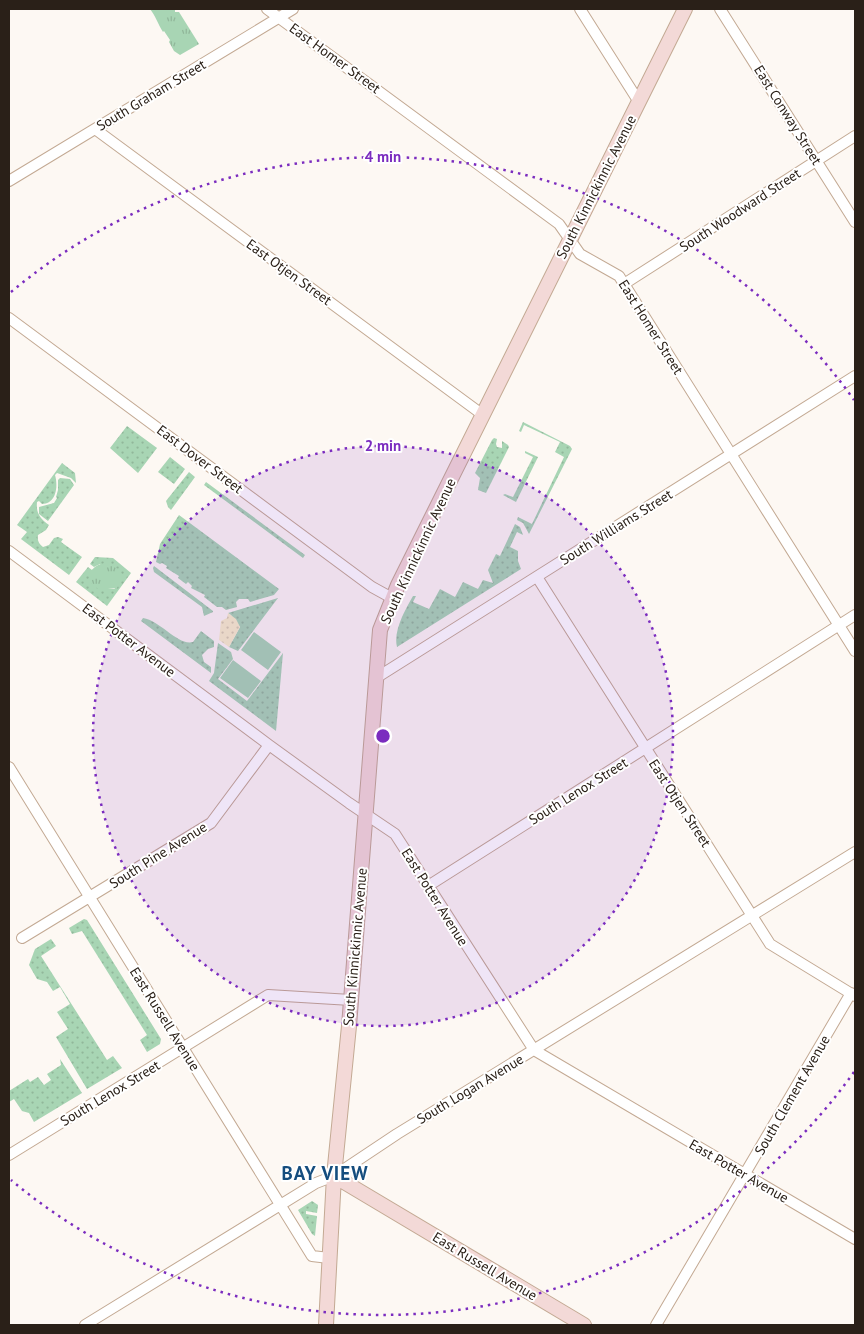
<svg xmlns="http://www.w3.org/2000/svg" width="864" height="1334" viewBox="0 0 864 1334" font-family="'PT Sans',sans-serif">
<style>
.grass{fill:url(#grass-dots)}
.sand{fill:url(#sand-dots)}
.park{fill:url(#park-tufts)}
.garden{fill:#a8d5b4}
.lines{fill:none;stroke-linecap:round;stroke-linejoin:round}
.street-casing{stroke:#c3a993;stroke-width:12}
.secondary-casing{stroke:#c3a993;stroke-width:16}
.street{stroke:#fff;stroke-width:10}
.secondary{stroke:#f3d9d7;stroke-width:14}
.ring{fill:none;stroke:#7b2cbf;stroke-width:2.5;stroke-dasharray:2.5 5}
.labels{text-anchor:middle;dominant-baseline:central;stroke-width:4;stroke-linejoin:round;paint-order:stroke}
.street-label{font-size:14px;fill:#2a2018;stroke:#fff}
.district-label{font-size:19px;font-weight:bold;letter-spacing:1px;fill:#154d7e;stroke:#fff}
.centre{fill:#7b2cbf;stroke:#fff;stroke-width:2.5}
.ring-label{font-size:15px;text-anchor:middle;font-weight:bold;fill:#7b2cbf;stroke:#fff;stroke-width:4;stroke-linejoin:round;paint-order:stroke}
</style>
<defs>
<pattern id="grass-dots" width="8" height="8" patternUnits="userSpaceOnUse" patternTransform="scale(1.25)"><rect width="8" height="8" fill="#a8d5b4"/><path d="M2 2h.1M6 6h.1" fill="none" stroke="#91b79a" stroke-width="1.8" stroke-linecap="round"/></pattern>
<pattern id="sand-dots" width="8" height="8" patternUnits="userSpaceOnUse" patternTransform="scale(1.25)"><rect width="8" height="8" fill="#f9efca"/><path d="M2 2h.1M6 6h.1" fill="none" stroke="#d6cdad" stroke-width="1.8" stroke-linecap="round"/></pattern>
<pattern id="park-tufts" width="24" height="20" patternUnits="userSpaceOnUse" patternTransform="scale(1.25)"><rect width="24" height="20" fill="#a8d5b4"/><path d="M3 7l-1-3M5 7V3M7 7l1-3M15 17l-1-3M17 17v-4M19 17l1-3" fill="none" stroke="#91b79a"/></pattern>
</defs>
<rect width="100%" height="100%" fill="#fdf8f3"/>
<path class="grass" d="M523,422L570,446L572,449L529,534L523,523L517,520L518,517L532,524L564,457L555,452L560,442L524,425L521,432L519,431Z
M127,426L157,448L138,473L110,448Z
M494,438L497,439L496,444L497,447L502,448V441L508,445L509,447L486,493L478,490L480,478L475,473L492,440Z
M525,451L538,457L516,502L503,495L505,494L513,497L533,457L525,453Z
M170,457L185,469L174,484L158,472Z
M62,463L75,473L76,483L71,478L57,473L55,475C58,485 57,504 42,504L39,501L37,502C36,512 39,518 49,525L46,530L38,535C37,541 39,544 43,547L49,545L54,538L58,537L63,539L61,542L82,557L69,575L21,539L27,532L17,525Z
M189,472L195,477L171,510L168,507L166,501Z
M60,478L70,479L74,485L48,521L39,514V507L54,503L57,498L56,497L58,490V480Z
M206,482L305,555L303,558L204,485Z
M179,515L279,589L274,595L250,602L248,599H239L236,602L237,607L226,610L222,607H217L204,597L205,595L191,588L192,586L188,582L186,584L178,578L179,576L166,568L167,566L162,563L160,564L156,562L160,544Z
M515,524L520,527L523,535L517,532L510,547L518,551V561L521,569L397,647C393,631 405,610 413,596H416L413,602L429,609L440,589L455,597L463,582L478,589L483,580L493,583L488,570L496,554L500,556Z
M95,557L113,558L131,573L107,606L76,582L88,567L92,570L104,589H115L100,564L94,567L90,564Z
M154,566L213,611V612L204,616L202,607L154,572L153,568Z
M278,598L238,651L229,647L240,627L231,615L228,613Z
M143,618C161,621 178,646 193,642L201,631L214,641V647L208,649L202,655L204,662L211,667V673L141,621Z
M218,643L231,652L233,659L218,679L247,701L283,653L276,731L209,681L214,673Z
M84,919L87,920L161,1039L160,1044L147,1052L140,1040L147,1035L82,931L72,934L69,928Z
M51,939L56,946L41,956L107,1060L113,1056L122,1068L87,1089L56,1037L68,1029L57,1012L70,1004L60,987L53,991L47,982L37,979L29,965L35,949Z
M60,1059L82,1093L34,1122L29,1113L22,1111L14,1099L9,1102V1091L28,1079L30,1082L38,1077L44,1085L51,1080L47,1074L61,1065Z
M312,1201L318,1205L317,1213L306,1211V1214L317,1216L315,1236L312,1234L298,1210Z"/>
<path class="sand" d="M228,613L236,619L240,627L229,647L219,640L221,621L227,618Z"/>
<path class="park" d="M150,9H175V12H179L199,44L180,55L174,51L169,42L170,40L164,31L163,32C158,24 155,15 150,9Z
M107,563L120,570L122,576L117,588L99,590L90,582L89,573C95,566 98,564 107,563Z"/>
<path class="garden" d="M254,632L281,652L268,670L241,650Z
M233,660L261,681L248,698L220,678Z"/>
<g class="lines">
<defs>
<path id="street" d="M267,9L559,224L580,254L619,276L855,651
M580,9L639,102
M720,9L855,222
M95,129L483,415
M9,181L293,9
M624,284L855,136
M9,318L372,587L392,598
M9,551L269,745L349,803L395,834L534,1050L855,1239
M537,577L770,944L855,996
M376,678L855,376
M9,767L312,1256L329,1258
M428,886L855,615
M22,938L211,823L269,745
M9,1155L268,995L351,1000
M85,1325L316,1183L334,1176L397,1134L855,852
M656,1325L851,993"/>
<path id="secondary" d="M334,1176L584,1325
M326,1325L334,1176L349,1026L380,630L398,585L685,9"/>
</defs>
<use href="#street" class="street-casing"/>
<use href="#secondary" class="secondary-casing"/>
<use href="#street" class="street"/>
<use href="#secondary" class="secondary"/>
</g>
<circle cx="383" cy="736" r="290" fill="#7b2cbf" fill-opacity=".12"/>
<g class="ring">
<circle cx="383" cy="736" r="290"/>
<path d="M854 1072A579 579 0 0 1 11 1180M11 292A579 579 0 0 1 854 400"/>
</g>
<g class="labels">
<g class="street-label">
<text transform="translate(335 58) rotate(36)">East Homer Street</text>
<text transform="translate(151 95) rotate(-31)">South Graham Street</text>
<text transform="translate(788 115) rotate(58)">East Conway Street</text>
<text transform="translate(596 187) rotate(-63)">South Kinnickinnic Avenue</text>
<text transform="translate(740 210) rotate(-33)">South Woodward Street</text>
<text transform="translate(289 272) rotate(36)">East Otjen Street</text>
<text transform="translate(651 327) rotate(58)">East Homer Street</text>
<text transform="translate(200 459) rotate(37)">East Dover Street</text>
<text transform="translate(616 527) rotate(-32)">South Williams Street</text>
<text transform="translate(418 551) rotate(-65)">South Kinnickinnic Avenue</text>
<text transform="translate(129 640) rotate(37)">East Potter Avenue</text>
<text transform="translate(578 791) rotate(-32)">South Lenox Street</text>
<text transform="translate(680 803) rotate(57)">East Otjen Street</text>
<text transform="translate(158 855) rotate(-32)">South Pine Avenue</text>
<text transform="translate(435 897) rotate(58)">East Potter Avenue</text>
<text transform="translate(355 947) rotate(-85)">South Kinnickinnic Avenue</text>
<text transform="translate(165 1019) rotate(58)">East Russell Avenue</text>
<text transform="translate(470 1089) rotate(-31)">South Logan Avenue</text>
<text transform="translate(110 1093) rotate(-31)">South Lenox Street</text>
<text transform="translate(792 1095) rotate(-60)">South Clement Avenue</text>
<text transform="translate(739 1171) rotate(30)">East Potter Avenue</text>
<text transform="translate(485 1266) rotate(31)">East Russell Avenue</text>
</g>
<g class="district-label">
<text x="325" y="1173">BAY VIEW</text>
</g>
</g>
<circle cx="383" cy="736" r="8" class="centre"/>
<g class="ring-label">
<text x="383" y="162">4 min</text>
<text x="383" y="451">2 min</text>
</g>
<rect width="864" height="1334" fill="none" stroke="#2a2018" stroke-width="20"/>
</svg>
